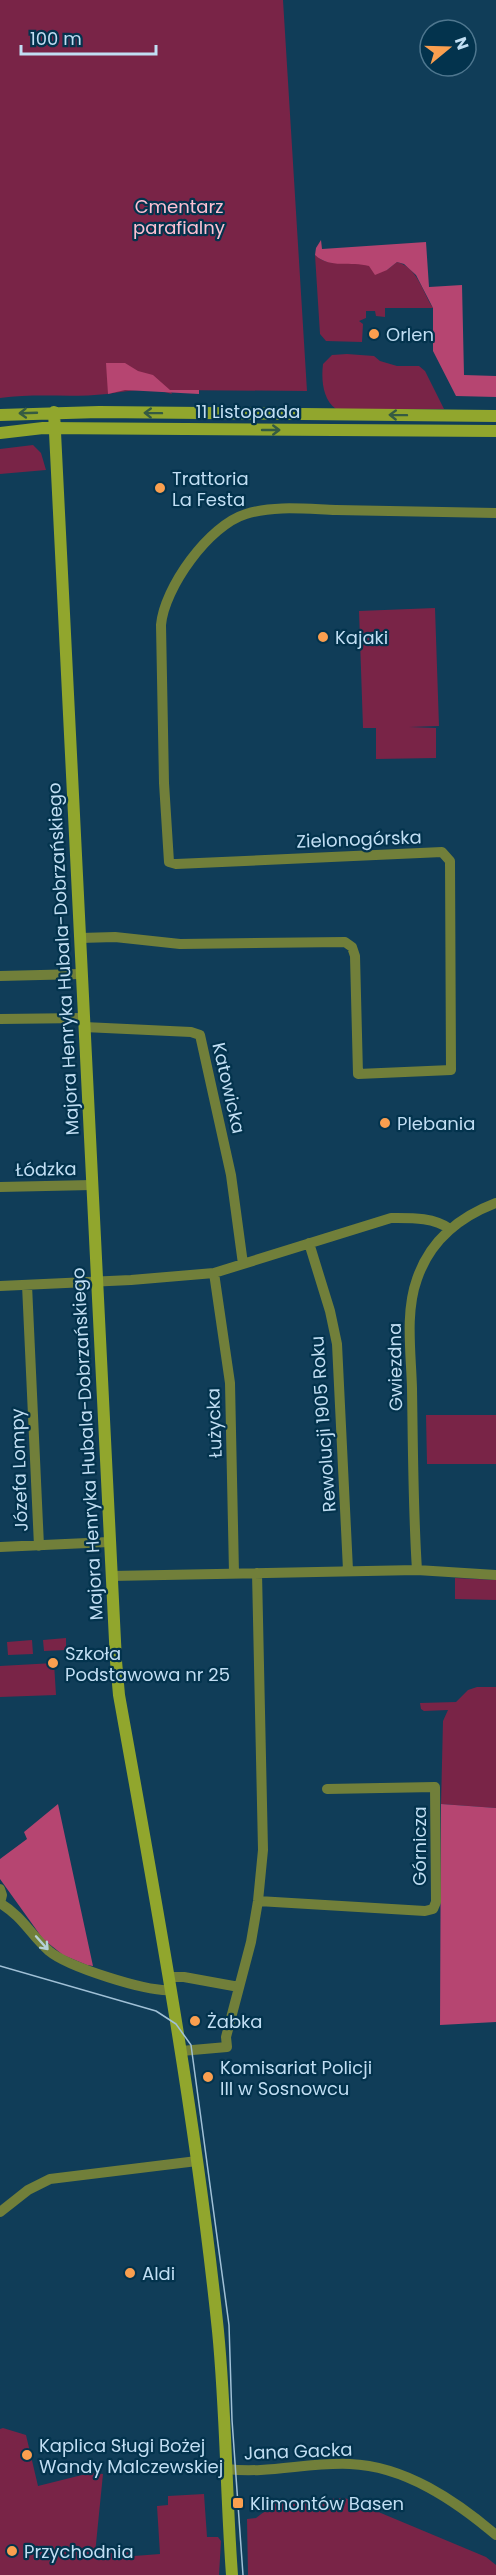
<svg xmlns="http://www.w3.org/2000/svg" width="496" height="2575" viewBox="0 0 496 2575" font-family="Poppins,sans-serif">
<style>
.green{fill:#792447}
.forest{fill:#b64571}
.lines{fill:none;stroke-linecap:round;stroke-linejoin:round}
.street{stroke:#717f3a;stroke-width:10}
.secondary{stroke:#91a62d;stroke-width:12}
.tram{stroke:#a0c0d6;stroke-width:1.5}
.oneway{stroke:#355b42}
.oneway2{stroke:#b5d0d7}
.poi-dot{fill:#fa9f4f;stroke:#03334d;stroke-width:2}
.labels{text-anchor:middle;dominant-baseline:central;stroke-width:4.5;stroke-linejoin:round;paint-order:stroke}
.park-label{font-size:18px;fill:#fcc0d2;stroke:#03334d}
.poi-label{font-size:18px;fill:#c1def3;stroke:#03334d;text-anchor:start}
.street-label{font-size:18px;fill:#c1def3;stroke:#03334d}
</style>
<rect width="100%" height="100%" fill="#103d58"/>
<path class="green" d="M0,0H283L307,391L170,390L172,394C148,387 130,391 107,394C72,398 36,393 0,398Z
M315,255C328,267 342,261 358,263C367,264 377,268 387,270L397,262C418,268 422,291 433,308H385V317L376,316L375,311H366V318L359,321L363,324L362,342L326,341L320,334Z
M347,354L374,356L380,361L397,366H419L425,371L444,409H336C323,400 321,380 323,364L332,355Z
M33,445L41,453L46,470L0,474V449Z
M435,608L439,726L409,727L436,728V758L376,759V728H363L359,611Z
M426,1415H496V1464H427Z
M455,1578L496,1580V1600L455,1599Z
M66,1638V1650L44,1651L43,1640Z
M32,1640L33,1654L8,1655L7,1642Z
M54,1663L56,1695L0,1697V1666Z
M477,1687H496V1808L441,1804L443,1721L448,1710L424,1711L421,1709L420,1703L456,1702L468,1690Z
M3,2428L26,2435L38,2486L90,2473L103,2474L95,2554L133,2552L134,2556L160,2554L157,2506L168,2505V2496L204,2494L207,2537H218L221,2541L219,2575H0V2429Z
M345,2498L486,2557L496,2565V2575H248L247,2519L256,2518L277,2502Z"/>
<path class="forest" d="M321,240L322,249L426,242L429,287L462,285L464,375L496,376V397L456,396L433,351V308L416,275L404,264L397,262L387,270L375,275L369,266C351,261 330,269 315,255L316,248Z
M106,363H125L138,371L153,375L170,390H199V394L125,390L108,394Z
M58,1804L93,1966L87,1965L63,1955L43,1939L0,1879V1859L27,1839L24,1832Z
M441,1804L496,1808V2022L440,2025Z"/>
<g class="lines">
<path class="street" d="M80,938L115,937L180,944L345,942L352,947L355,956L358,1074L451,1070L450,861L442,852L176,864L169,862L164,783L161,625C164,588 209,525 246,514C274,505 307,509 336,510C390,511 443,512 496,513
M0,976L81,974
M0,1019L84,1018
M84,1027L191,1032L200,1035L231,1175L243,1264
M0,1187L92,1185
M309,1243L330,1311L337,1344L348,1570
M214,1273L230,1383L234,1573
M27,1285L39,1546
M0,1286L131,1280L214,1273L391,1218C411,1218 433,1217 450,1229
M0,1547L109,1542
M417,1570C413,1509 413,1448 412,1388C411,1353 405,1312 417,1279C430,1241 459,1217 496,1203
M111,1576L417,1570L496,1575
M0,1889L2,1895L0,1903
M258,1901L425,1911L433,1909L436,1902L435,1787L327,1789
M0,1903C23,1917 30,1934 49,1951C68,1967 147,1992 171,1990
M168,1977H184L239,1987
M181,2051L227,2047L226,2037L251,1942L258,1901L263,1850L257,1573
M0,2212L28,2190L50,2179L197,2161
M227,2469C268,2474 309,2462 350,2464C405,2466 456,2501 496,2535"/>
<path class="secondary" d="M54,412L116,1661L119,1695C157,1906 196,2118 218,2331C226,2412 226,2494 232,2575
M0,415L99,412L496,416
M0,433L43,428L496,431"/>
<path class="tram" d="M0,1966L156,2011L176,2024L191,2045L229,2325L232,2420L243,2575"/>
</g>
<defs><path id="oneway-shaft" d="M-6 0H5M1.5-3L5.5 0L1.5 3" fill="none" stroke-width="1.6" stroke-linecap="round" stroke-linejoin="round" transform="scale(1.5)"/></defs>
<g class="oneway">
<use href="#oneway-shaft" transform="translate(28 413) rotate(178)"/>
<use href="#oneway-shaft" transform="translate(153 413) rotate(-179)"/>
<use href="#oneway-shaft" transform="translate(398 415) rotate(-179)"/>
<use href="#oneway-shaft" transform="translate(271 430)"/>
</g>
<use class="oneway2" href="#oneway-shaft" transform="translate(42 1943) rotate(48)"/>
<g class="poi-dot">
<circle cx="374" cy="334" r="6"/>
<circle cx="160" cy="488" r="6"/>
<circle cx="323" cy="637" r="6"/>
<circle cx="385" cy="1123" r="6"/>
<circle cx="53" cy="1663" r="6"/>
<circle cx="195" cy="2021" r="6"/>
<circle cx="208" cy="2077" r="6"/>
<circle cx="130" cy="2273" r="6"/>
<circle cx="27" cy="2455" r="6"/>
<rect x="232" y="2497" width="12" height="12" rx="3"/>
<circle cx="12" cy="2551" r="6"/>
</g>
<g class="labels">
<g class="park-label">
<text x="179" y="206">Cmentarz<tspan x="179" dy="21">parafialny</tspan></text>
</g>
<g class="poi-label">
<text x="386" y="334">Orlen</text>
<text x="172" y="478">Trattoria<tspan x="172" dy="21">La Festa</tspan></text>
<text x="335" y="637">Kajaki</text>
<text x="397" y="1123">Plebania</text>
<text x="65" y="1653">Szkoła<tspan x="65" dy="21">Podstawowa nr 25</tspan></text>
<text x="207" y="2021">Żabka</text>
<text x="220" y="2067">Komisariat Policji<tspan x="220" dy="21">III w Sosnowcu</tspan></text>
<text x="142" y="2273">Aldi</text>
<text x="39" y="2445">Kaplica Sługi Bożej<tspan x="39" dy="21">Wandy Malczewskiej</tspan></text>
<text x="250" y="2503">Klimontów Basen</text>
<text x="24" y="2551">Przychodnia</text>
</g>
<g class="street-label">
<text x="248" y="411">11 Listopada</text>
<text transform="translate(359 839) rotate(-2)">Zielonogórska</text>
<text transform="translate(63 959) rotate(-93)">Majora Henryka Hubala-Dobrzańskiego</text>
<text transform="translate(229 1088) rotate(77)">Katowicka</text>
<text transform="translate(46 1169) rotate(-1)">Łódzka</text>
<text transform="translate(395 1367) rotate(-91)">Gwiezdna</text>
<text transform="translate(214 1423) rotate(-92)">Łużycka</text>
<text transform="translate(323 1424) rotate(-94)">Rewolucji 1905 Roku</text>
<text transform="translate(87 1444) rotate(-93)">Majora Henryka Hubala-Dobrzańskiego</text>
<text transform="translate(19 1470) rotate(-92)">Józefa Lompy</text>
<text transform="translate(419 1846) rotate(-90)">Górnicza</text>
<text transform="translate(298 2451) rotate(-2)">Jana Gacka</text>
</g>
</g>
<g transform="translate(448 48) rotate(71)"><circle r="28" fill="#03334d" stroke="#4f778f" stroke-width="1.5"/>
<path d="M0-4.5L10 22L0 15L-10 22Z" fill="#fa9f4f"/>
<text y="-9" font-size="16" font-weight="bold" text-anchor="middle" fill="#c1def3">N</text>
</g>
<path d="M21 45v9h135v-9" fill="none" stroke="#c1def3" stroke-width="3"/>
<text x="30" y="45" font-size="18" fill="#c1def3" stroke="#03334d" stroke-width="4.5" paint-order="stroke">100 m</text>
</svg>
